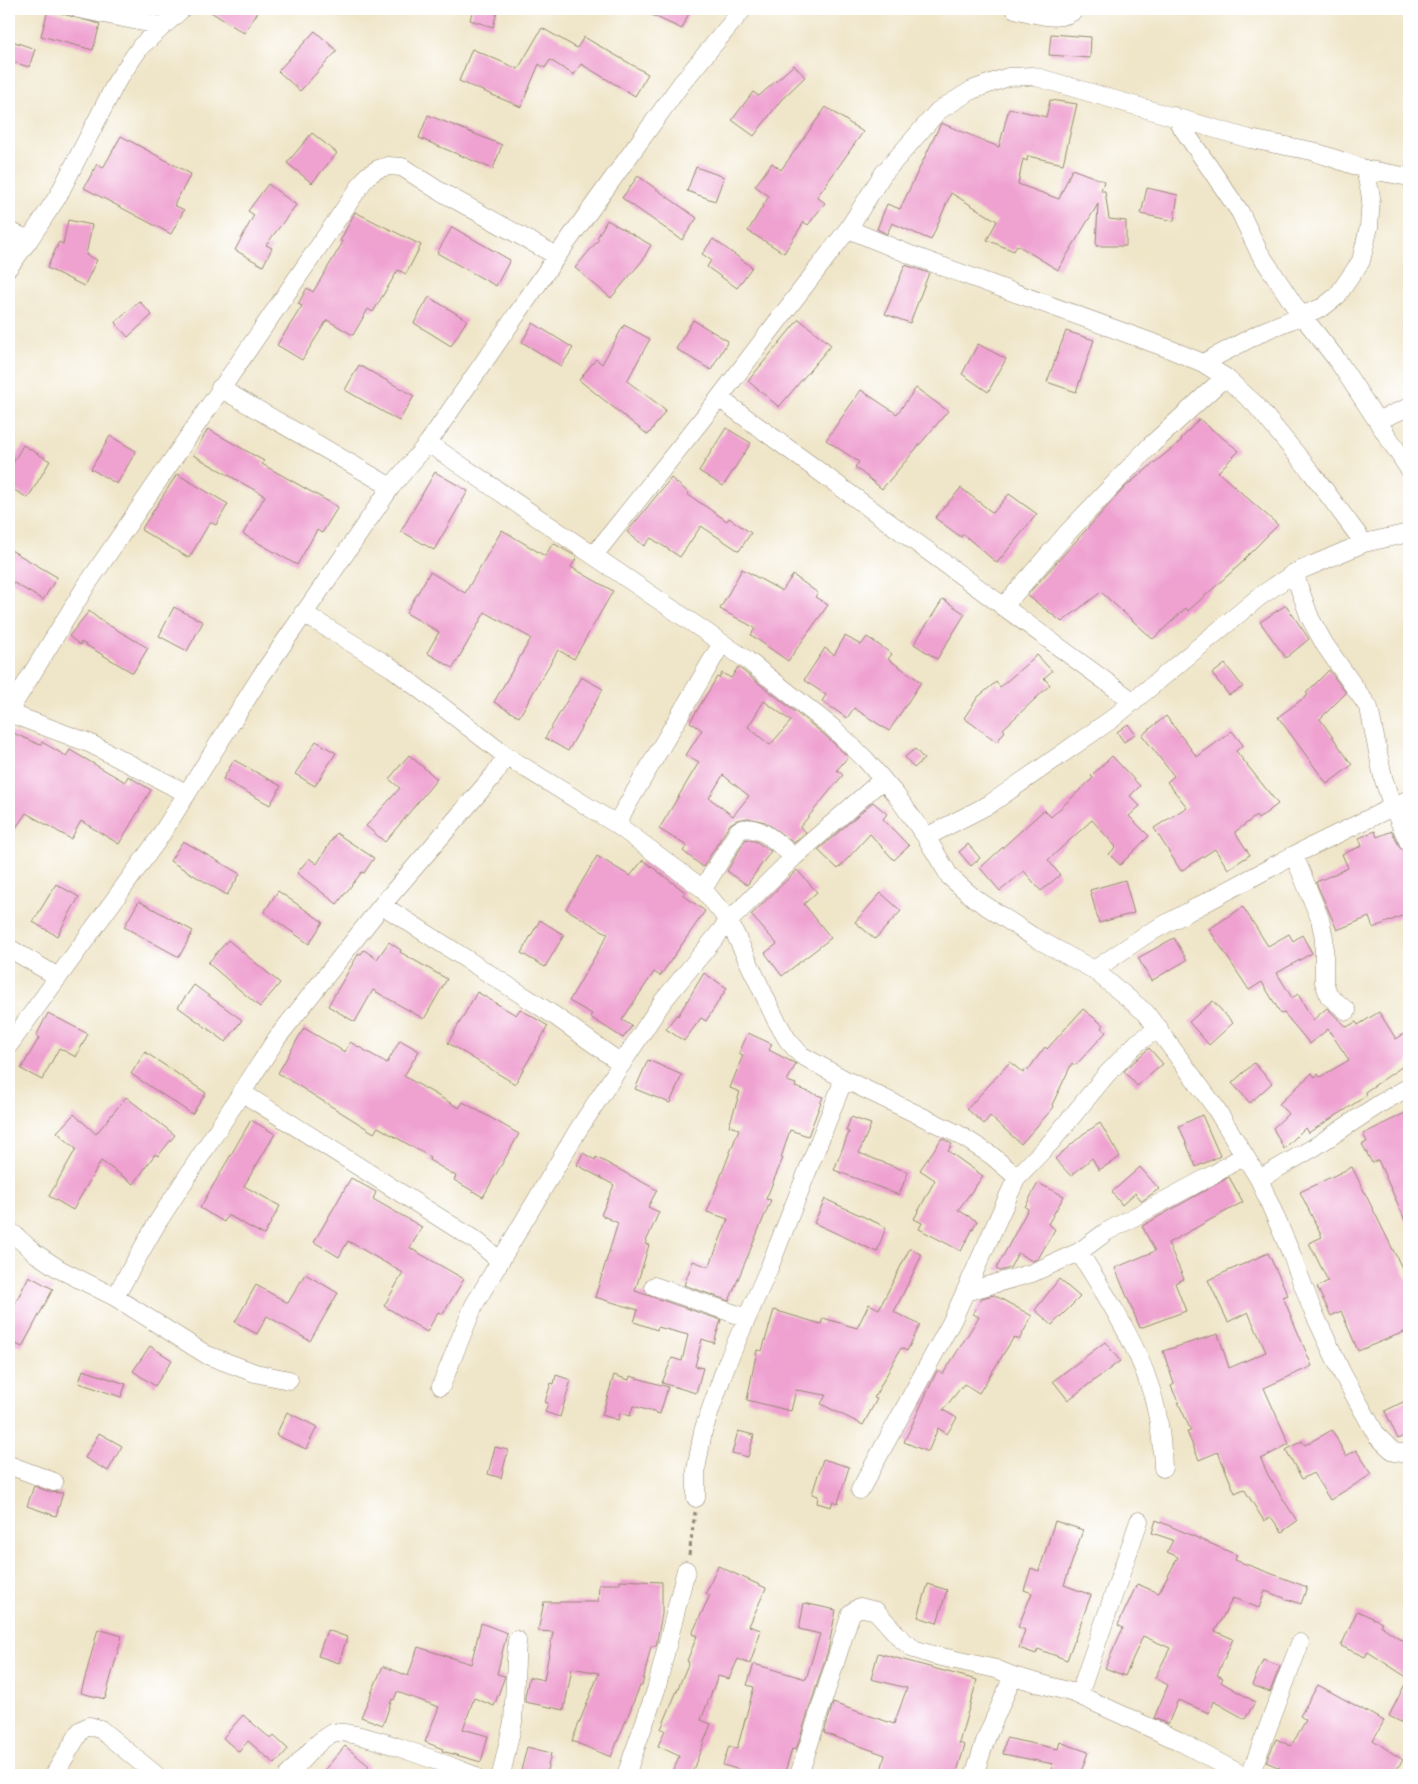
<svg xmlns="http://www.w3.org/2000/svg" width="1418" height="1784" viewBox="0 0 1418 1784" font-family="'IM FELL French Canon',serif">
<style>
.building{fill:#efa1d0;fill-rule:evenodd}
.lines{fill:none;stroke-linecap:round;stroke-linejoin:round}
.street-casing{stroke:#958873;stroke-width:19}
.path{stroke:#958873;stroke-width:3;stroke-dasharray:4 4;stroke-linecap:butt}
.street{stroke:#fff;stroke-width:18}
</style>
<rect width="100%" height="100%" fill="#fff"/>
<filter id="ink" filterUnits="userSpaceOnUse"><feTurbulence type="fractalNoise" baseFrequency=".02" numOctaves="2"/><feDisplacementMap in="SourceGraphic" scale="10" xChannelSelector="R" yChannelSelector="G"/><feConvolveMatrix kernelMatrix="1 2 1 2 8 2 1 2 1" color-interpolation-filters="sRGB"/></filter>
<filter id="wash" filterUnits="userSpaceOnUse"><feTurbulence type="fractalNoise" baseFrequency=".0096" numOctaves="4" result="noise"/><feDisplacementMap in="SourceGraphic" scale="20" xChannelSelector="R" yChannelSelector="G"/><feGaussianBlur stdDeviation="1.12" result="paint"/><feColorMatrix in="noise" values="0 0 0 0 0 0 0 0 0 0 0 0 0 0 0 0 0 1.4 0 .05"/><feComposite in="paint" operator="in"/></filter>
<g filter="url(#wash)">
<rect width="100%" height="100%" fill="#efe5c8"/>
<g id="blocks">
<path class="building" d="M206,9H260L244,33Z
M473,9H498L493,27L470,20Z
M639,9H681L689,13L682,29Z
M48,10L100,24L93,50L41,36Z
M542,28L577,48L584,37L648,74L635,96L581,64L574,75L550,60L545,68L539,64L521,107L459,81L472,49L518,69Z
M315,31L337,51L300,91L278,71Z
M1051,34L1091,37L1090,58L1049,55Z
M9,40L35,49L29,67L9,61Z
M794,65L805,77L781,100L754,136L732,120L753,92L759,96Z
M1050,100L1077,104L1063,164L1028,156L1027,161L1023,159L1018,184L1059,199L1072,169L1104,181L1101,191H1105L1109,219L1126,221V246H1096L1098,204L1058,270L1017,245L1014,251L987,240L997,221L951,193L931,240L892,223L887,234L877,229L887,204L900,209L941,123L999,147L1009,108L1046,117Z
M826,107L863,132L817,197L825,203L808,225L804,222L784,253L748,231L769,196L755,186L772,163L781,170Z
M428,115L502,145L493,169L419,138Z
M312,133L337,153L312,183L287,163Z
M121,136L191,174L174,205L184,210L171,234L84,188L97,164L103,168Z
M696,167L724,177L715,201L687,191Z
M638,176L697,218L682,240L622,198Z
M268,184L296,205L266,245L272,248L263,266L235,250L254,215L248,211Z
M1147,188L1178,195L1174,221L1141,214Z
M355,212L421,245L406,274L398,270L373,312L368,309L353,335L327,320L302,360L277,345L302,306L298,304L307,288L313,292L343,242L340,241Z
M68,220L92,225L86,255L97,260L84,286L47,268L59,242L63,244Z
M607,220L651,245L642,261L611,298L575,268L599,239L597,238Z
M452,227L510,260L496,286L437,253Z
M713,239L752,267L737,288L707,267L711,260L702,254Z
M905,265L929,273L910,323L885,314Z
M429,297L467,320L451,346L414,323Z
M139,301L152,315L128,337L115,323Z
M799,319L831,345L779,407L748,381Z
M693,320L728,341L711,370L676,349Z
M533,323L573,348L561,366L522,342Z
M624,325L650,339L627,381L666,410L648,435L579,380L596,359L602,364Z
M1066,331L1094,340L1076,392L1047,382Z
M978,344L1006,359L988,392L962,374Z
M359,365L414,396L399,421L345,390Z
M916,388L948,411L882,489L855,467L859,462L826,440L861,390L897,414Z
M1199,419L1239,451L1218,472L1278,525L1244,559L1245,560L1188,611L1186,608L1153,639L1101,592L1062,622L1027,595L1125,487L1182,440L1181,439Z
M726,428L751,443L723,486L699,471Z
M208,429L264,461L262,464L338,507L322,533L317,530L297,565L243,534L265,496L193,455Z
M110,436L136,451L117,484L91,469Z
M23,445L50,461L28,498L9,487V470Z
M435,472L468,491L434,550L401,531Z
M177,474L228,504L216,525L210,522L189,558L141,530Z
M671,478L689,493L687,494L727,521L729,518L751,533L739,551L701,526L680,557L651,538L644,546L627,532Z
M961,488L993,513L1009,494L1037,514L997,563L963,534L961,537L935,518Z
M502,530L545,556L553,543L577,557L571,567L613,591L574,659L558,650L519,717L494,702L531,638L485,612L453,668L427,653L439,632L406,613L430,572L465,593Z
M9,549L57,577L43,600L9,580Z
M742,569L782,591L793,575L818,593L815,597L828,605L788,661L751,635L755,628L720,609Z
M943,599L965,614L937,659L914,644Z
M1286,605L1309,639L1286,658L1260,622Z
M174,607L203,622L187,651L159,636Z
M89,611L100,620L148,648L133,673L81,642L80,645L69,636Z
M845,636L861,645L867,637L892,654L888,659L921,682L889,731L854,708L847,718L822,701L826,695L804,680L825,648L834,655Z
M1037,655L1052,671L1044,678L1050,685L1003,729L1005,731L997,742L964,718L978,697L996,682L1000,687Z
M1225,664L1243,687L1229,695L1212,674Z
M738,667L826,736L848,757L837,770L843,775L800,827L806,832L794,843L765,822L748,818L737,820L730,824L703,867L683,851L687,846L659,829L699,762L686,755L702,730L690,722L717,677L719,678L722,673L731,678ZM764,701L791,721L770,745L748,727ZM723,775L749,796L733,816L709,798Z
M1329,670L1346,693L1320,719L1352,765L1327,784L1278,717L1308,695L1306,693Z
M581,677L603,689L568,751L545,738Z
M1166,716L1197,757L1232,731L1243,745L1236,751L1278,804L1258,819L1256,816L1235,832L1250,855L1228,869L1215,849L1181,871L1154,828L1187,807L1167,782L1174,776L1142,735Z
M1128,724L1135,734L1124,742L1117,732Z
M9,731L40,745L42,742L66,756L70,750L125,782L128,776L151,790L119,844L81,821L71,839L26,813L9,838Z
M316,741L336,753L315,786L295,774Z
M915,749L924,759L914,768L905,757Z
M409,755L437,779L385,842L366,826L400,788L389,779Z
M1112,756L1140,786L1130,796L1140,806L1129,816L1149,836L1120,865L1109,854L1116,847L1092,820L1048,860L1060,875L1041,891L1024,871L1000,891L980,868L1044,810L1051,817L1093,778L1091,776Z
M234,760L281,786L270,805L223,779Z
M873,802L887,814L883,819L909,846L894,860L870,834L838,869L818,850Z
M1375,831L1377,837L1392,831L1400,848L1409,853V913L1373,928L1369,917L1337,930L1316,882L1348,868L1342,854L1362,846L1359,838Z
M336,833L374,858L364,873L362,872L337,904L297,873L309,858L317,864Z
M746,839L757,842L771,851L747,885L727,871Z
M183,841L240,874L227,895L170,861Z
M968,844L980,858L971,866L959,852Z
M597,856L630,876L643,860L685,892L683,895L705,911L660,976L654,972L622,1020L632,1026L623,1038L590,1017L592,1014L569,1001L608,934L566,909Z
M797,870L817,892L804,904L831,938L782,976L765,953L777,944L751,915Z
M1125,880L1134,913L1099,923L1090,890Z
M56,884L79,897L57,936L33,922Z
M278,891L323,922L309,944L264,912Z
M881,893L901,911L875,939L855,922Z
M139,901L193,931L179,957L124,927Z
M1243,907L1268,946L1289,934L1293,941L1302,935L1312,953L1277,973L1292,998L1298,994L1313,1020L1327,1008L1347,1027L1356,1022L1358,1025L1379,1012L1396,1039L1409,1031V1062L1365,1092L1367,1095L1345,1110L1308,1133L1305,1128L1284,1149L1273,1128L1288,1114L1279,1104L1312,1073L1315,1077L1318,1074L1320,1077L1349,1060L1328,1029L1310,1044L1284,1013L1281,1014L1262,982L1249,990L1209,929Z
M540,920L564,935L545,967L521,953Z
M1174,938L1187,960L1151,981L1138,958Z
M228,940L280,983L260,1007L208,963Z
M389,942L401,950L400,952L447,979L424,1019L373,990L355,1022L328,1006L359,953L361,954L364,950L377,959Z
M704,973L727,988L706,1021L701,1018L684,1041L666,1029L676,1015L678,1016Z
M194,985L242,1020L226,1042L178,1007Z
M477,992L516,1015L520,1009L548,1026L515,1084L448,1043Z
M1213,1001L1233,1023L1209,1045L1189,1022Z
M1083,1009L1103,1025L1101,1028L1106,1032L1075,1066L1072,1063L1052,1105L1054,1107L1021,1144L990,1116L984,1124L967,1109L1010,1062L1023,1073L1026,1069L1028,1070L1045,1047L1047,1049Z
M48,1013L88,1034L76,1057L59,1048L42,1080L21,1069L39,1038L36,1036Z
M304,1028L345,1052L350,1042L387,1063L400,1040L419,1051L404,1076L459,1108L463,1102L519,1134L483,1197L454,1180L456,1176L429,1160L430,1157L378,1127L374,1133L278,1073Z
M748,1033L772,1044L769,1050L796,1064L787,1081L796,1084L795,1087L823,1097L808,1136L790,1130L781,1158H783L766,1199L771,1200L729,1301L684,1285L693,1261L709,1267L728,1219L707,1212L739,1129L729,1126L740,1092L730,1088L743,1055L739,1053Z
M1149,1048L1163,1064L1137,1086L1124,1071Z
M145,1052L206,1093L192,1114L131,1074Z
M648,1060L682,1075L670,1103L635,1089Z
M1254,1063L1272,1083L1250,1103L1232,1083Z
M126,1097L175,1135L158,1156L155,1154L134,1184L101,1161L73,1210L49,1196L76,1149L57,1132L74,1114L96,1134Z
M1409,1111V1229L1378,1160L1372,1163L1362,1144L1367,1142L1363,1134Z
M1202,1115L1220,1156L1196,1167L1179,1126Z
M851,1117L871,1124L859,1153L908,1172L899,1195L834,1170L849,1132L846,1131Z
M251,1120L275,1134L244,1186L280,1206L264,1235L228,1215L224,1222L200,1208Z
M1100,1123L1120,1157L1099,1170L1092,1158L1071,1176L1055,1159L1083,1134Z
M942,1138L952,1144L948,1151L983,1176L958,1210L977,1221L961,1251L919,1229L922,1223L914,1219L935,1180L920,1170Z
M583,1153L595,1160L596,1157L657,1190L648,1207L659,1212L645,1244L649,1245L635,1291L721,1320L714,1343L702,1339L695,1366L703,1368L696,1393L662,1383L672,1358L682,1361L688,1335L658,1327L657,1330L634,1322L638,1310L595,1297L618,1223L601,1215L614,1185L577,1165Z
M1140,1167L1159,1189L1142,1201L1135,1193L1122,1205L1112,1192Z
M1352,1167L1409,1282V1330L1358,1351L1341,1311L1331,1316L1317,1287L1328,1281L1309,1243L1322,1237L1300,1192Z
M1229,1177L1243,1202L1168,1243L1184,1279L1175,1283L1186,1311L1140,1328L1115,1268L1155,1251L1142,1226Z
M351,1178L376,1192L373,1199L422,1227L410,1248L464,1279L443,1314L438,1312L427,1332L384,1306L403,1273L348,1241L339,1257L314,1242Z
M1038,1183L1064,1196L1048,1224L1055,1229L1038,1259L1032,1261L1018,1253L1010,1268L1000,1271L996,1269L1028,1209L1025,1207Z
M825,1199L886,1227L877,1252L814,1223Z
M910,1248L922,1255L894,1312L920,1325L907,1351L901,1348L874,1398L877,1399L863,1425L821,1404L826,1395L796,1390L791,1411L747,1400L757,1350L762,1351L774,1310L821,1324L823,1318L857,1328L869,1304L879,1309Z
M1268,1253L1288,1295L1283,1297L1312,1366L1264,1388L1289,1444L1261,1459L1268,1475L1297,1521L1282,1532L1271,1517L1264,1521L1244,1489L1235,1493L1218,1452L1199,1460L1187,1432L1191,1431L1171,1386L1174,1384L1163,1351L1218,1334L1229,1368L1266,1352L1248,1312L1228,1322L1208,1280Z
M305,1274L338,1293L310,1341L267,1316L257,1334L235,1322L256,1285L288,1303Z
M29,1276L53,1289L22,1347L9,1340V1315Z
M1059,1279L1080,1297L1052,1325L1035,1310Z
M994,1295L1032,1316L1019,1340L1014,1337L979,1393L964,1384L943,1410L957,1418L947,1434L938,1428L928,1452L904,1442L936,1373L938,1370L943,1374L979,1317L973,1314L982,1298Z
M1105,1342L1120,1361L1068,1400L1053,1381Z
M150,1346L172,1360L155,1386L133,1371Z
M83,1370L126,1384L121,1397L79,1383Z
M556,1375L571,1380L560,1417L545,1412L548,1403L545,1402L551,1383L554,1384Z
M614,1375L629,1380L630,1376L668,1387L660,1414L633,1406L630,1416L620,1413L618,1420L602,1415Z
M1409,1399V1433L1398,1439L1385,1411Z
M287,1412L317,1427L306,1449L276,1435Z
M1332,1430L1346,1456L1356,1450L1372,1474L1330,1500L1313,1473L1302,1479L1286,1450L1302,1441L1305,1445Z
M738,1431L754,1435L748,1457L732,1453Z
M99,1433L122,1446L108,1471L85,1458Z
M495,1447L508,1450L501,1478L488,1474Z
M823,1459L849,1467L838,1503L833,1501L831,1507L817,1503L818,1496L812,1494Z
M34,1486L50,1492L63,1493L56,1516L27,1506Z
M1156,1520L1237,1555L1235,1560L1307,1587L1301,1604L1265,1591L1259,1608L1233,1598L1215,1631L1233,1639L1217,1675L1223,1678L1221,1682L1255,1702L1245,1719L1213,1701L1209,1713L1178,1700L1168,1724L1154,1718L1168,1685L1155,1678L1170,1648L1143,1636L1125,1676L1105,1668L1123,1628L1118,1625L1137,1584L1159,1593L1178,1557L1167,1552L1173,1540L1152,1533Z
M1055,1521L1083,1530L1064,1585L1091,1595L1067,1660L1038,1649L1036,1654L1019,1648L1025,1630L1018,1627L1032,1593L1024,1590L1031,1568L1039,1571Z
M718,1566L766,1588L749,1626L761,1630L750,1664L738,1659L729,1679L718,1676L701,1720L711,1724L691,1775H672L679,1756L658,1746L665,1730L661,1729L689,1662L687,1661L697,1636L692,1634L710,1595L706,1593Z
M620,1580L662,1582V1614L656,1646H651L642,1686H640L611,1757L572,1741L599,1673L572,1668L564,1710L525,1702V1697L529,1677L544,1680L553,1632L538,1631L544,1602H598L599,1584H620Z
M928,1584L947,1590L937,1623L918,1617Z
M804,1603L836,1610L828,1650L796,1750L792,1749L784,1775H757L723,1765L729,1746L737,1749L754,1687L747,1685L754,1664L806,1679L820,1634L799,1629Z
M1357,1611L1382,1622L1380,1625L1409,1645V1726L1389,1716L1408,1678L1368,1652L1365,1657L1341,1646Z
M481,1623L507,1633L497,1674L505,1676L504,1679L494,1706L474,1698L463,1729L488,1736L481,1762L442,1751L443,1749L425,1742L439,1707L397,1692L394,1700L392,1699L383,1725L361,1717L383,1666L408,1676L418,1647L471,1664Z
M98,1629L122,1636L105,1699L81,1693Z
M327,1630L347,1637L339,1663L318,1656Z
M878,1653L977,1680L959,1743L965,1745L956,1775H880L885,1755L824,1733L833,1703L894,1724L907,1688L871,1679Z
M1263,1660L1280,1666L1270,1692L1252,1685Z
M1318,1685L1384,1721L1373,1740L1403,1760L1392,1775H1277L1280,1768L1266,1762L1270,1753L1276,1739L1291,1746L1306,1720L1300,1716Z
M243,1715L271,1739L274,1736L288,1749L275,1764L248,1741L239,1752L223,1738Z
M1006,1738L1058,1749L1060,1742L1088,1752L1080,1775H1049L1053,1764L1003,1754Z
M345,1746L369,1766L360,1775H320Z
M527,1747L551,1753L546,1775H520Z"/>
</g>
</g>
<g filter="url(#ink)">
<use href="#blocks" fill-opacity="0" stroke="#958873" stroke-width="1"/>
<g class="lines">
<defs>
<path id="street" d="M79,9L163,26
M1015,9C1032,13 1061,24 1076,9
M1174,116L1240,212L1259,252L1296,308L1338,361L1409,469
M848,229L883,174L938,111L972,90L1008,77L1033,76L1250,139L1312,151L1365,169L1409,177
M9,231L29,240
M9,267L29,240L58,196L117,81L141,46L182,9
M1203,363L1266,330L1323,307L1337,296L1361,261L1369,227L1371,197L1365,169
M220,388L391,487
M719,398L1134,702
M1379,420L1409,407
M428,443L747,660L833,728L865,759L896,795L926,837L950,877L974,898L1032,936L1094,970L1146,1013L1215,1107L1259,1179L1291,1253L1312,1309L1342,1373L1377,1436L1394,1452L1409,1454
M594,555L719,398L848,229L911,255L1167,348L1203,363L1225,377L1255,404L1312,473L1364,543
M1294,573L1310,618L1325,645L1369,708L1383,777L1392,805L1409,843
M1003,607L1070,530L1150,446L1225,377
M303,613L392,668L506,756L616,824L703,889L729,921L775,1018L787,1039L801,1055L844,1079L958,1134L991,1155L1017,1177
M9,711L86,586L367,176L378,169L388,166L402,167L436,189L557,256
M9,713L89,743L186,793
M616,824L722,643
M926,837L990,804L1112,719L1259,597L1294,573L1364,543L1409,533
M1294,855L1320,919L1324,938V982L1329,996L1347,1011
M703,889L739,830C759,822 779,845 794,857
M382,905L555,1016L622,1064
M9,948L58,977
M1094,970L1147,934L1294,855L1409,799
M9,1045L157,841L261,676L391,487L428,443L557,256L681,84L743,9
M241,1092L478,1242L500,1261
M1259,1179L1313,1148L1381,1103L1409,1087
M9,1230L35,1253L59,1269L115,1297L207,1355L255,1373L289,1380
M1079,1252C1103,1290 1134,1339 1148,1381C1158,1408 1162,1439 1163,1468
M654,1286L747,1318
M965,1292L1032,1273L1079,1252L1106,1232L1216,1173L1244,1155
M115,1297L157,1223L277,1038L382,905L494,775L506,756
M441,1386L474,1305L578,1130L663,1001L729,921L794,857L882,780
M9,1465L54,1482
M860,1490L952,1321L1017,1177L1051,1142L1106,1075L1137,1043L1159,1028
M696,1498V1470L703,1431L727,1363L769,1268L844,1079
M1079,1695L1139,1521
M54,1775L81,1730L89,1726L100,1729L156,1775
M288,1775C299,1764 319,1738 333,1733C352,1727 451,1766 473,1775
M501,1775L513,1722L517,1640
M626,1775L656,1690L686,1570
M799,1775L851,1613L860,1607L876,1611L901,1639L914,1649L933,1655L996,1669L1013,1676L1074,1693L1177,1740L1242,1775
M974,1775L987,1736L1013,1676
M1250,1775L1300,1643"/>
</defs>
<use href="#street" class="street-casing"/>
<path class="path" d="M689,1555L695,1512"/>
<use href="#street" class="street"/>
</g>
</g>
<rect width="1418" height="1784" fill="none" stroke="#fff" stroke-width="30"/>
</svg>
